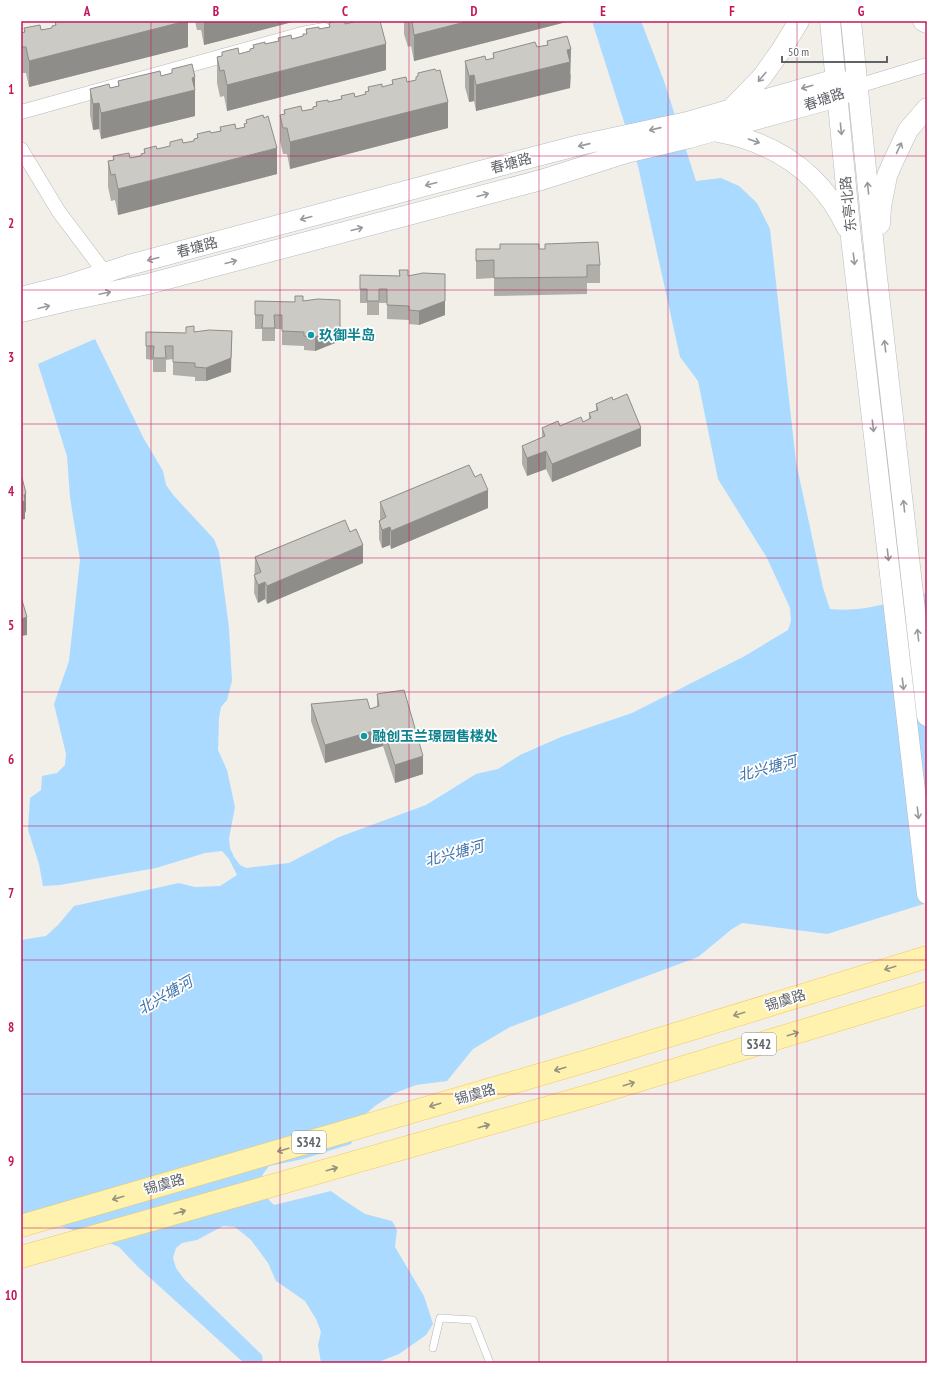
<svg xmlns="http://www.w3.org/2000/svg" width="948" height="1384" viewBox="0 0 948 1384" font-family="'PT Sans Narrow','Noto Sans SC',sans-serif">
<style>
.water{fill:#aadaff}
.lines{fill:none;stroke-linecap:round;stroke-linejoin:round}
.lane-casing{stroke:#b5b8bc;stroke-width:8}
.street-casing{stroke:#b5b8bc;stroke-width:15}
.secondary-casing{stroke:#b6babf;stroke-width:21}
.primary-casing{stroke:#f2c960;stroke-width:23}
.lane{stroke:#fff;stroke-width:7}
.street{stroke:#fff;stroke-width:14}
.secondary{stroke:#fff;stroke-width:20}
.primary{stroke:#fff2af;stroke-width:22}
.wall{fill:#afaea9}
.shaded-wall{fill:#8f8d8a}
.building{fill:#cccac5;stroke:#8f8d8a}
.oneway{stroke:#979a9d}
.oneway2{stroke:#979581}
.grid{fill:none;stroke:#c2185b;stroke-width:1;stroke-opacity:0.55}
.culture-dot{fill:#0f9aa8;stroke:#fff;stroke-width:1.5}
.labels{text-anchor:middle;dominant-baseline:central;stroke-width:3.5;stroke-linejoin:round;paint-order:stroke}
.shield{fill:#fff;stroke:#8f9295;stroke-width:1}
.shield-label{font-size:13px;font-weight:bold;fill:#5f6368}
.street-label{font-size:14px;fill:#5f6368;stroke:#fff}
.culture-label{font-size:14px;font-weight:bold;fill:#0d838f;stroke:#fff;text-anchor:start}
.water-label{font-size:15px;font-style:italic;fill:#4174aa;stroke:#fff}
.neatline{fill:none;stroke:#c2185b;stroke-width:1.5}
.grid-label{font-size:13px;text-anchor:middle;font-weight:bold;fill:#c2185b}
</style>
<rect width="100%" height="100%" fill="#f1efe8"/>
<path class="water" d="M592,21H641L664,81L696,181L721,178L739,186L757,203L770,229L796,462L823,588L830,609C863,613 895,601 927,593V903L827,934L742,923L732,929L698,957L510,1027L473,1049L447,1081L416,1085L395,1093L375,1106L360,1119L351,1144L303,1159L269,1166C267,1169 263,1173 262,1177C260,1188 266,1198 274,1205L331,1191L342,1199L365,1214L392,1221L397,1230L395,1247L424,1296L433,1324L426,1335L399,1354L376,1363H321L318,1345L321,1332L316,1319L305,1301L276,1281L268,1263L251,1240L235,1227L223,1226L197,1240L182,1243L176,1248L173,1258L176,1268L184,1279L262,1355L263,1363H244L138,1267L119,1247L95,1237L21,1214V940L46,936L58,925L74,906L179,883L195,887L220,886L237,875L229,859L222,851L205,853L156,868L60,885L43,886L39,864L28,830L30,798L41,790L42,776L57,773L65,765L66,754L54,704L69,661L80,560L70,497L67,456L38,364L95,339L144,439L163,471L166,485L174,496L214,539L219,552L229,628L232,681L227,700L221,707L219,718L218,750L227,770L235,807L229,838L230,848L234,857L240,865L246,868L289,863L339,837L426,805L476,774L498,769L520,755L561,737L632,713L743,657L788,630L791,621L790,608L767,558L718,479L698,381L680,357L638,166Z"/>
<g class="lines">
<defs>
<path id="lane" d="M433,1348L440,1318L473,1320L490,1363"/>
<path id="street" d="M858,86L927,65
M21,112L302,34L324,30
M21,149L59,212L105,273"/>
<path id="secondary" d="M830,21L851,238L927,894
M851,21L876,268L927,716
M923,21L927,23
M731,109L762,77L782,49L799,21
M718,132C777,143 821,173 847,228
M880,224L881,207L887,176L892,164L908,130L927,108
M21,297L65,286L129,265L503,165L580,145L687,122L836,79L848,83
M21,312L67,301L148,284L541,180L626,153L689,138L838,97L858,86"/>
<path id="primary" d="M21,1226L597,1058L927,957
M21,1257L591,1095L927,993"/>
</defs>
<use href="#lane" class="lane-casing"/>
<use href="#street" class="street-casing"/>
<use href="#secondary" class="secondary-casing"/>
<use href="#primary" class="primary-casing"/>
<use href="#lane" class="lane"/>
<use href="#street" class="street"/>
<use href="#secondary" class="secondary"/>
<use href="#primary" class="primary"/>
</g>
<path class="wall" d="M55,21H188V47L29,87L26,73H22L21,68V33H24V28L41,30L52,28V26L55,25Z
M195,21H296L204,45L201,30H197Z
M353,21H380L386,70L227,111L224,96L220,97L217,83V57L222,56V52L239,54L250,51V49L253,48V45L265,44L278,41V38L292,39L303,36V34H306V29H319L329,27V23L345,24L353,23Z
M404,21H570L414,61L411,46L408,47L404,34Z
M547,41L571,75L570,88L476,111L474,101L469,102L465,87V61L486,60L493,58V53L537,47L547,45Z
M172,69L195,103V116L101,139L99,129L93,130L90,115V89L110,88L118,86V81L161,76L172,73Z
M418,73L448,128L290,169L287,154H283L280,141V115L284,114V110L302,111L313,109V107L316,106V102H328L341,99V96L355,97L365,94V92L368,91V87H382L392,85V80L407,82L416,80V77H418Z
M246,120L277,174L118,215L115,200L111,201L108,187V161L113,160V156L130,158L141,156V154L144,153V149H157L170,146V142L183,143L194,141V139L197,138V134L211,133L220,131V127L236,129L244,127V124L246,123Z
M476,249H539L600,265V283H587V294L494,296V278L476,279Z
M399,270L408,276L445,287V315L419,325L409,324V320L387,319V303H379V315H367V303H360V275L399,276Z
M295,296L303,301L340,341L315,351L304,350V346L282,345V329H275V341H262V329H255V301L295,302Z
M186,327L194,332L231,372L206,381H195V377L173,375V359L166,360V372H153V360L146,359V332L186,333Z
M613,400L641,446L552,482L546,469L527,476L522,464V446L542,438V428L560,426L583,422L589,419V413L596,411V404Z
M380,502L488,508L391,549L390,545L382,548L379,539V521L380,520Z
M255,557L363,563L267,604L265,599L258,603L254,593Z
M377,694L423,774L395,783L383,746L325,763L311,721V704L370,709L377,707Z"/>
<path class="shaded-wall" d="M186,21H188V47L29,87V61Z
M204,21H296L204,45Z
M469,21H570L414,61V35Z
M386,44V70L227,111V85Z
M571,49L570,88L476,111V85Z
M474,75V101L469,102V76Z
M195,77V116L101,139V113L192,78Z
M448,102V128L290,169V142Z
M99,103V129L93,130V104Z
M277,148V174L118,215V189Z
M445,274V315L419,325V311Z
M340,300V341L315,351V337Z
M232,331L231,372L206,381V368Z
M641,428V446L552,482V464Z
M546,451V469L527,476V458Z
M488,490V508L391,549V531Z
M26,493V511L25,513V519L21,520V502L24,495Z
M390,527V545L382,548V530Z
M363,545V563L267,604V586Z
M265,582V599L258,603V585Z
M27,617V635L21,636V619Z
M383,728V746L325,763V745Z
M423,756V774L395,783V765Z"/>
<path class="building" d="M55,21H186L29,61L26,47H22L21,42V33L25,32L24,28L40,25L41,30L52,28V26L56,25Z
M336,21H344L345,24L354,22L353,21H380L386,44L227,85L224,70L220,71L217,57L222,56V52L238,48L239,54L250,51V49L254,48L253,45L265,42V44L279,41L278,38L291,35L292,39L303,36V34H307L306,29L319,27V29L330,27L329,23Z
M412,21H469L414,35Z
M567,36L571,49L567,50L570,62L476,85L474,75L469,76L465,61L485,56L486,60L494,58L493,53L535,42L537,47L548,45L547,41Z
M192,64L195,77L192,78L195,90L101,113L99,103L93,104L90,89L109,84L110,88L119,86L118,81L160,71L161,76L172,73V69Z
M435,69L436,71L440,70L448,102L290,142L287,128H283L280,115L285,114L284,110L301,106L302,111L313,109V107L317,106L316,102L328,100V102L342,99L341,96L354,93L355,97L366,94L365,92L369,91L368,87L382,84V87L393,84L392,80L406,77L407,82L416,80V77L418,76V73Z
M263,115L264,118L268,116L277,148L118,189L115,174L111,175L108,161L114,160L113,156L129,153L130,158L141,156V154L145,153L144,149L156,146L157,149L170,146V142L182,139L183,143L194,141V139L198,138L197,134L210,131L211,133L221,131L220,127L235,124L236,129L245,127L244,124L247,123L246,120Z
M598,242L600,265H587V277L494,278V260L476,261V249H500V244H539V249H545V244Z
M399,270H408V276L423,273L445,274V301L419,311L409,310V306L387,305V289H379V301H367V289H360V275L400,276Z
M295,296H303V301L318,299L340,300V327L315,337L304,336V332L282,331V315H274L275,328H262L263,315H255V301L295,302Z
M194,326V332L209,330L232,331L231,358L206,368L195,367V363L173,362V346H165L166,358H153L154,346H146V332L186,333V327Z
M627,394L641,428L552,464L546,451L527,458L522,446L545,436L542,428L558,421L560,426L581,417L583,422L591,418L589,413L598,410L596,404L612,397L613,400Z
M469,465L475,477L481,474L488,490L391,531L390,527L382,530L379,521L386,517L380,502Z
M21,474L26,493L24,495L25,501L21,502Z
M345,520L350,532L356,529L363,545L267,586L265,582L258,585L254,575L261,572L255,557Z
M21,597L27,617L21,619Z
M404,690L423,756L395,765L383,728L325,745L311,704L367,699L370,709L379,706L377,694Z"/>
<defs><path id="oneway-shaft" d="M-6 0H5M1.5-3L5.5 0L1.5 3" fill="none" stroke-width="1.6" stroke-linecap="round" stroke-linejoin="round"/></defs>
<g class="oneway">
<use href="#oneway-shaft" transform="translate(762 77) rotate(130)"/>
<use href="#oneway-shaft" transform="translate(807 87) rotate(164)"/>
<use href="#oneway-shaft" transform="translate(655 129) rotate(167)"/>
<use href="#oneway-shaft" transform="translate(841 129) rotate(84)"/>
<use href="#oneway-shaft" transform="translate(754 141) rotate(19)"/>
<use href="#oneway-shaft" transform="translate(584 145) rotate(167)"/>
<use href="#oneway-shaft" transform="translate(899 148) rotate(-65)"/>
<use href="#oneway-shaft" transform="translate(431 184) rotate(165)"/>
<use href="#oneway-shaft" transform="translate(868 188) rotate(-96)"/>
<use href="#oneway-shaft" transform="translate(483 195) rotate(-15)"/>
<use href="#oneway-shaft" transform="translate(306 218) rotate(165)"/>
<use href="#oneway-shaft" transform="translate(357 229) rotate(-15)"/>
<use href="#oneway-shaft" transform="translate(153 259) rotate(165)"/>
<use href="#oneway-shaft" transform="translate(854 259) rotate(83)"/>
<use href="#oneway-shaft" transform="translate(231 262) rotate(-15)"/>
<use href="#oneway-shaft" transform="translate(105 293) rotate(-12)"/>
<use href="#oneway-shaft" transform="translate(44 307) rotate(-14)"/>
<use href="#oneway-shaft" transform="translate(885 346) rotate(-97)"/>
<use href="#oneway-shaft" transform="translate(873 426) rotate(83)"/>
<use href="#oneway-shaft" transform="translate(904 506) rotate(-96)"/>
<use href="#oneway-shaft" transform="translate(888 555) rotate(83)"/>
<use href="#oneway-shaft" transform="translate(918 635) rotate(-96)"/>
<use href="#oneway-shaft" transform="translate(903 684) rotate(83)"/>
<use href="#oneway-shaft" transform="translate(918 813) rotate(83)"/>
</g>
<g class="oneway2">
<use href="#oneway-shaft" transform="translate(890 968) rotate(163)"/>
<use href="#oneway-shaft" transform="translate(739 1014) rotate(163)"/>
<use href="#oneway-shaft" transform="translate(793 1034) rotate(-17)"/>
<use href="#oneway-shaft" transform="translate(560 1069) rotate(164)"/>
<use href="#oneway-shaft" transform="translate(629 1084) rotate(-17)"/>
<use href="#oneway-shaft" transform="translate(435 1105) rotate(164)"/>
<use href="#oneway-shaft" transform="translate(484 1126) rotate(-16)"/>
<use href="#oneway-shaft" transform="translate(283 1150) rotate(164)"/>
<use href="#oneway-shaft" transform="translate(332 1169) rotate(-16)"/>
<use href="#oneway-shaft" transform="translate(118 1198) rotate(164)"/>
<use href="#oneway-shaft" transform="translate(180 1212) rotate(-16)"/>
</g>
<path class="grid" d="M151,21V1363M280,21V1363M409,21V1363M539,21V1363M668,21V1363M797,21V1363M21,156H927M21,290H927M21,424H927M21,558H927M21,692H927M21,826H927M21,960H927M21,1094H927M21,1228H927"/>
<g class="culture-dot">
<circle cx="311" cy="335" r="4"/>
<circle cx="364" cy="736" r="4"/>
</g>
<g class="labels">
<g class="shield">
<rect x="742" y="1033" width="34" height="22" rx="3"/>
<rect x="292" y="1131" width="34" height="22" rx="3"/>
</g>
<g class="shield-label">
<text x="759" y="1044">S342</text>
<text x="309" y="1142">S342</text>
</g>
<g class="street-label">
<text transform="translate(824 99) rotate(-19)">春塘路</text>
<text transform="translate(511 163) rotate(-15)">春塘路</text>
<text transform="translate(848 204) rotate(-96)">东亭北路</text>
<text transform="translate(197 247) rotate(-15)">春塘路</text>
<text transform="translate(785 1000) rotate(-17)">锡虞路</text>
<text transform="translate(475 1094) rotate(-16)">锡虞路</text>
<text transform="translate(164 1184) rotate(-16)">锡虞路</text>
</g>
<g class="culture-label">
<text x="319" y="335">玖御半岛</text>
<text x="372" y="736">融创玉兰璟园售楼处</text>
</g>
<g class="water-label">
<text transform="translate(767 768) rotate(-15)">北兴塘河</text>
<text transform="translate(454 853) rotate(-15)">北兴塘河</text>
<text transform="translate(165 995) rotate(-30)">北兴塘河</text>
</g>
</g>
<rect width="948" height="1384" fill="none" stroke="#ffffff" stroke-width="44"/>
<path d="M782 56v6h105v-6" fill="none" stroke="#5f6368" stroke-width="2"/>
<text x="788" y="56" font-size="12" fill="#5f6368" stroke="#ffffff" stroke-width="3" paint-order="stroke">50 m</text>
<rect x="22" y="22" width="904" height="1340" class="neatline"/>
<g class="grid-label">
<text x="87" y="16">A</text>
<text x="216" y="16">B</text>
<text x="345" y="16">C</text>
<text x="474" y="16">D</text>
<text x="603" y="16">E</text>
<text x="732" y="16">F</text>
<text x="861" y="16">G</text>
<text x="11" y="94">1</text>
<text x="11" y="228">2</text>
<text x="11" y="362">3</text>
<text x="11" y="496">4</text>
<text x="11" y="630">5</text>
<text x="11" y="764">6</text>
<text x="11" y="898">7</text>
<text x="11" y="1032">8</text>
<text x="11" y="1166">9</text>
<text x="11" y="1300">10</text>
</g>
</svg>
